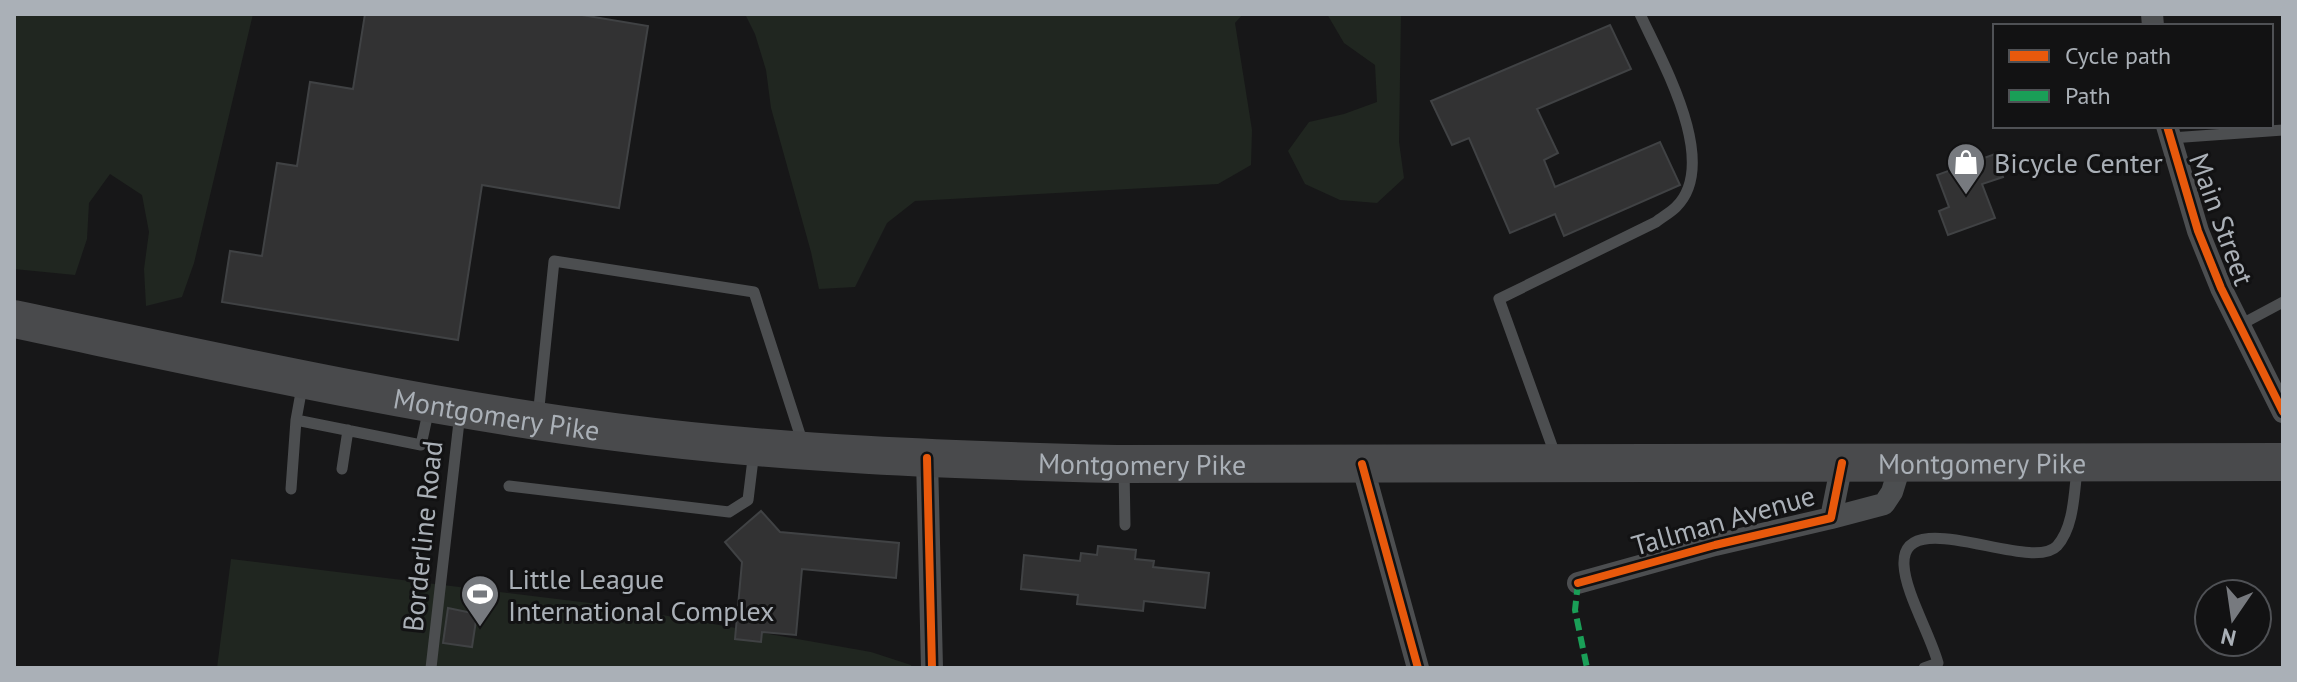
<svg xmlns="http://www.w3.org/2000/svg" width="2297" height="682" viewBox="0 0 2297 682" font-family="'PT Sans',sans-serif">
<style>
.green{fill:#202620}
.building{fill:#323233;stroke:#404244;stroke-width:2}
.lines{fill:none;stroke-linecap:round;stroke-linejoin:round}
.lane{stroke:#4c4e50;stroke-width:11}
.street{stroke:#4c4e50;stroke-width:22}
.highway{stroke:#494a4c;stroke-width:38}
.quiet{stroke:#1a9f57;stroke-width:6;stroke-dasharray:12 6;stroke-linecap:butt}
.cycleway-casing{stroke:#121213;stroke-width:13}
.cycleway{stroke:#e8590c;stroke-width:8}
.labels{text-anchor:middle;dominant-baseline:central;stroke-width:6;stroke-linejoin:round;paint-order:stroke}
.poi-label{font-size:28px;fill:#aab0b7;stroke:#121213;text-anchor:start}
.street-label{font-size:28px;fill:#aab0b7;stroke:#121213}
</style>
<rect width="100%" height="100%" fill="#171718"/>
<path class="green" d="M14,14H253L194,263L182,297L146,306L144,269L149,232L142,195L110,174L89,203L87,239L75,275L14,269Z
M745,14H1243L1235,23L1252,130L1251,165L1218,184L915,201L887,223L855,287L819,289L811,252L771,108L766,70L755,34Z
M1327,14H1401L1399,142L1404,178L1377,203L1340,200L1305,184L1288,151L1309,122L1344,114L1377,102L1375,65L1344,43Z
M231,559L606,605L871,652L911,665L912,668H217Z"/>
<path class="building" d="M365,14H576L648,26L619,208L482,185L458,340L222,302L230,251L262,256L277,163L297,166L310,82L353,89Z
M1610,25L1631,69L1537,109L1558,153L1544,160L1555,187L1660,142L1680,185L1564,236L1555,214L1510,233L1469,138L1452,145L1431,101Z
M1995,154L2003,177L1982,184L1995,218L1948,235L1939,211L1949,207L1937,175Z
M761,511L780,532L899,543L896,578L802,569L796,635L762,632L761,642L735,639L742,562L725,542Z
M1098,546L1136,550L1135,559L1154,561L1153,567L1209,573L1205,608L1144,601L1143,611L1077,604L1078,595L1021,589L1024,555L1080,561L1081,553L1097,555Z
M448,608L477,614L472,647L443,643Z"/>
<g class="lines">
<path class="lane" d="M2171,138L2283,130
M2240,325L2283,302
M302,387L296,420L421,445L429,408
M538,417L554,261L754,292L803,444
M1556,457L1499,299L1656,222C1662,217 1670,213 1676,207C1721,163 1661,60 1640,14
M342,469L348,430
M1124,469L1125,525
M509,486L729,512L748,500L754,451
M291,489L296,420
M431,668L460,413
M1924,668L1938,663C1930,634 1905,592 1904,565C1901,502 2031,574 2057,546C2074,527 2074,493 2077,470"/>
<path class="street" d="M2152,14L2153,26
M2167,126L2198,231L2221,288L2283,412
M927,458L932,668
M1362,464L1418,668
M1831,518L1884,504L1892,492L1901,463
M1578,583L1715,545L1831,518L1842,463"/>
<path class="highway" id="s1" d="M14,319C214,361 413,406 615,432C782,454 950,460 1117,464L2283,462"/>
<path class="quiet" d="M1578,583L1575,610L1587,668"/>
<defs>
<path id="cycleway" d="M2167,126L2198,231L2221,288L2283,412
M927,458L932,668
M1362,464L1418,668
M1578,583L1715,545L1831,518L1842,463"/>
</defs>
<use href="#cycleway" class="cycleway-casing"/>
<use href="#cycleway" class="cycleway"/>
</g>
<defs>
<symbol id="shop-pin" viewBox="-11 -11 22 30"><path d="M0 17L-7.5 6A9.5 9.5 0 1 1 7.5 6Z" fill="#777a7f" stroke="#121213"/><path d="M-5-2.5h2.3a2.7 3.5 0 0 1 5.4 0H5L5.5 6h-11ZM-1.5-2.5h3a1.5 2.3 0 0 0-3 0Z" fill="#fff"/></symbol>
<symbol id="stadium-pin" viewBox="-11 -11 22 30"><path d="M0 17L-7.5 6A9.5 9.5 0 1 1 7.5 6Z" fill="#777a7f" stroke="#121213"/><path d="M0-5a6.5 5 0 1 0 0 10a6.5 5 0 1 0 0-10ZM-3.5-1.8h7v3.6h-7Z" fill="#fff"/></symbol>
</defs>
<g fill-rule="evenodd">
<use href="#shop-pin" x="1944" y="140" width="44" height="60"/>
<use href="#stadium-pin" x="458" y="572" width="44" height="60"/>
</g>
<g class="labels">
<g class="poi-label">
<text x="1994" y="162">Bicycle Center</text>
<text x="508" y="578">Little League<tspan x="508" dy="32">International Complex</tspan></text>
</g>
<g class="street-label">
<text transform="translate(2222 219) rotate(70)">Main Street</text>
<text stroke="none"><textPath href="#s1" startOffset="492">Montgomery Pike</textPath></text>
<text stroke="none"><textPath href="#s1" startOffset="1140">Montgomery Pike</textPath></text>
<text stroke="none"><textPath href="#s1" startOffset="1980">Montgomery Pike</textPath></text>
<text transform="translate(1723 520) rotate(-16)">Tallman Avenue</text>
<text transform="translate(422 536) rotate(-84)">Borderline Road</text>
</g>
</g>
<rect width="2297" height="682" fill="none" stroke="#aab0b7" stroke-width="32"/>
<rect x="1993" y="24" width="280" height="104" fill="#121213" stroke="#4f5155" stroke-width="2"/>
<rect x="2009" y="50" width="40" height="12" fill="#e8590c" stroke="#4f5155" stroke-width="2"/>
<text x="2065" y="64" font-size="24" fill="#aab0b7">Cycle path</text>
<rect x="2009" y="90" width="40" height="12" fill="#1a9f57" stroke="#4f5155" stroke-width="2"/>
<text x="2065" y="104" font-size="24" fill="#aab0b7">Path</text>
<g transform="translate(2233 618) rotate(193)"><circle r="38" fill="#121213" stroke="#4f5155" stroke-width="2"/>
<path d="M0-6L14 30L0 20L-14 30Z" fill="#777a7f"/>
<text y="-12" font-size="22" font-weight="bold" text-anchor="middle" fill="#aab0b7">N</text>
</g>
</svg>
